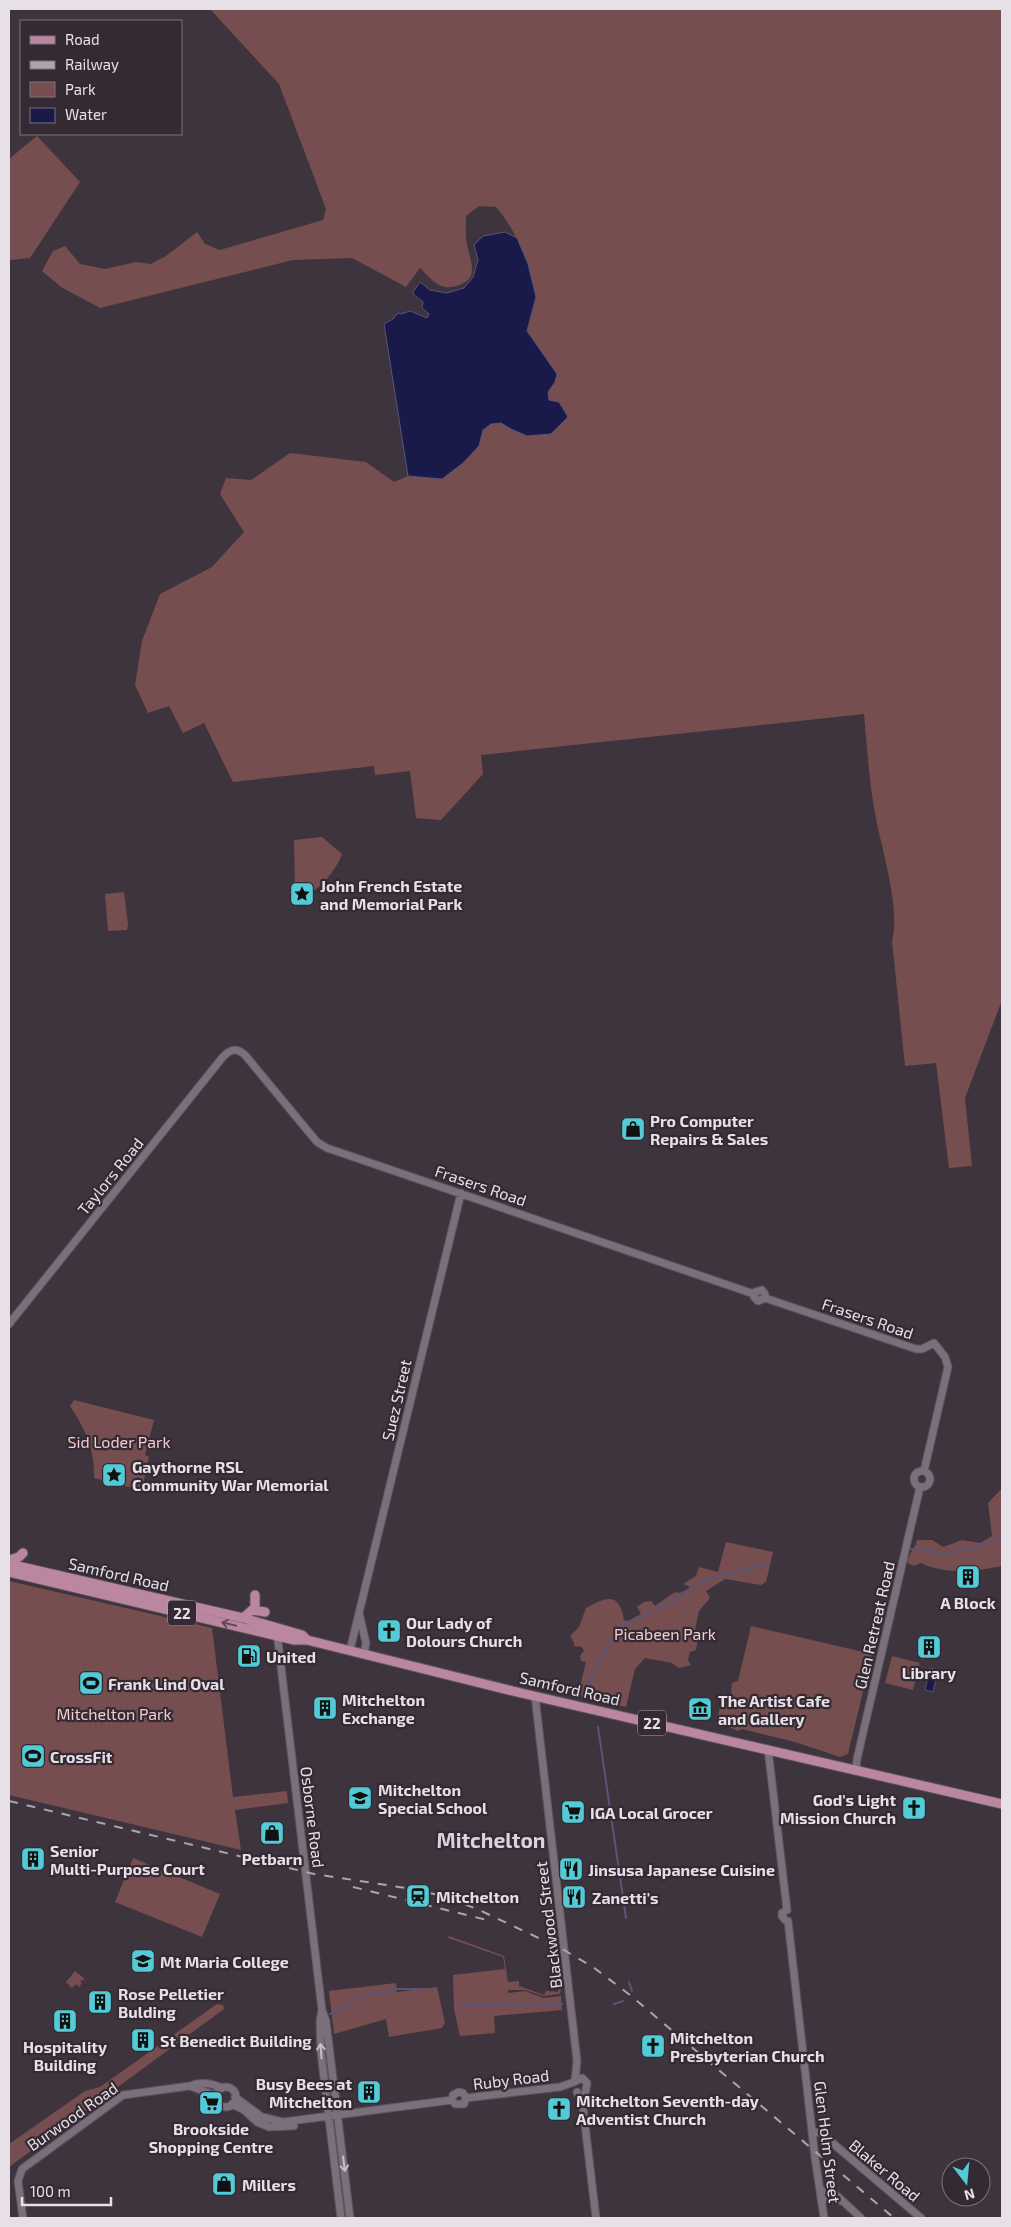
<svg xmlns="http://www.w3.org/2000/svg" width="1011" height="2227" viewBox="0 0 1011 2227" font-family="'Exo 2',sans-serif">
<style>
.green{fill:#764e50}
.water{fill:#191a49;stroke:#575578}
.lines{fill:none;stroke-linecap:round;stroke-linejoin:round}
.stream{stroke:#575578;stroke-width:2}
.tertiary-casing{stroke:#5b525b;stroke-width:9}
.primary-casing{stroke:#5b525b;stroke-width:11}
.tertiary{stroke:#7a6f7a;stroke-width:7}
.primary{stroke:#ba86a0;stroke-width:9}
.rail{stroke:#ada5ad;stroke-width:2;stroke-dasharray:9 9;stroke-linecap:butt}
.oneway{stroke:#634a59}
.oneway2{stroke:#c6bec6}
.labels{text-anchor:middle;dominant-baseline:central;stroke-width:4.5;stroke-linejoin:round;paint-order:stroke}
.shield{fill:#342a33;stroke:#b1a9b1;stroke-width:1}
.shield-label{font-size:15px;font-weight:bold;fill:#e7e0e7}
.poi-label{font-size:16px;font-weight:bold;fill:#e7e0e7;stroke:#342a33;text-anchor:start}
.street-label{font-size:16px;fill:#e7e0e7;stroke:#342a33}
.park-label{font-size:16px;fill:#f4cbcd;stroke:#342a33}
.district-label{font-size:21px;font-weight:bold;fill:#ded1de;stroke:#342a33}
</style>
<rect width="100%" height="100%" fill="#3e343e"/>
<path class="green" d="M210,9H1002V1000L965,1098L972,1166L949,1168L936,1063L905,1066L892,941C901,907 881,848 875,813C869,780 867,747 864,714L481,755L483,774L441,820L416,818L410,771L375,775L374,766L233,782L204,723L183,733L169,706L148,713L135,685L142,641L160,594L212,567L244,532L220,494L226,478L251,480L290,453L366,462L394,482L408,476L442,479L463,463L479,446L483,430L491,424L501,423L511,429L527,436L550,434L568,417L549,400L548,392L555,382L539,348L527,331C541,289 524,240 496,207L479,206L466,216C466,225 465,235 467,244C470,262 481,279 456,286C439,291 431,279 420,268L406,287L352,258L293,260L100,308L61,287L42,271L53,251L65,246L80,264L105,269L136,262L151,264L166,256L197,232L205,244L220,250L323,220L326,209L279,84Z
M37,136L80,182L30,258L10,260L9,159Z
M322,837L342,854C337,869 317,895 300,896L295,889L294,840Z
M124,892L128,925L127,930L108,931L105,894Z
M74,1400L154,1420L145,1455L149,1457L143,1484L146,1485L145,1491L94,1478C95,1449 85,1429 70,1406Z
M1002,1488V1566C977,1571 945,1575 921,1563L914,1566L907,1563C908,1554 915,1549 917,1540H932L943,1547L962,1540L980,1543L992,1536L988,1503Z
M726,1542L773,1552L766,1582L761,1585L725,1579L706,1591L710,1598L699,1611L695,1629L699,1632L696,1650L690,1652L688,1660L691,1665L679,1668L672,1663L645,1658L635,1669L626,1707L578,1695L586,1662L581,1661L580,1656L584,1651L582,1647L574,1646V1643L570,1636L579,1627L586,1608C605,1598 619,1590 624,1620L628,1621L641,1614L637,1607L644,1602L651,1601L655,1606L675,1592L680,1593L689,1588V1586L683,1584L696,1576L699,1567L718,1572Z
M9,1581L212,1628L233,1797L287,1791L288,1803L235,1810L241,1850L9,1795Z
M751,1626L872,1654L848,1754L840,1757L795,1742L742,1729L738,1731L729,1727L716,1725L723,1693L731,1695L732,1683L738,1681Z
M892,1656L920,1663L913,1690L885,1683Z
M133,1858L220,1894L202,1937L115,1902Z
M449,1936L504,1956L508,1982L519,1981V1986L544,1995L546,1991L558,1992V1990L561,1989L560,1994L543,1996L525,1990H508V1993L525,1991L543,1998L561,1996L562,2010L494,2016L495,2033L460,2036L454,2009L453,1975L505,1969L503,1957L448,1938Z
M75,1971L85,1979L80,1981L82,1983L79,1987L76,1984L72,1988L66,1982Z
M396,1983L397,1992L437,1987L445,2023L442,2028L389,2037L386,2019L334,2034L329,1991Z
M217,2004L223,2005L224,2009L9,2167V2144L85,2091L100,2087Z"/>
<path class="water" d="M505,232L517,238L528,264L536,297L527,331L557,374L555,382L548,392L549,400L559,402L568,417L551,434L527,436L511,429L501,423L491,424L483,430L479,446L463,463L442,479L408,476L384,324L393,319L398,313L401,314L410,311L427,318L429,314L422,308L423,302L413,294V292L420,282L430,290L447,293L464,288L473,277L478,260L474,245L483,236Z
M930,1668L938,1670L933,1692L925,1690Z"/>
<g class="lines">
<path class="stream" d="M908,1549L928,1550L940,1555L981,1546L1002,1539
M582,1696L606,1648L622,1626L673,1601L699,1583L738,1571L768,1564
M598,1727L626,1918
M629,1982L632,1991
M614,2004L623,2001
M455,2005L562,2004
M330,2014L363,1995L398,1989H425"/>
<defs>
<path id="tertiary" d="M765,1298V1294L762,1290L755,1292L754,1297L758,1301L765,1298L916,1349H922L934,1343L945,1357L948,1367L924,1471
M9,1324L222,1058C230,1049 236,1047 245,1055L317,1142L327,1148L754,1294
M914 1479a8 8 0 1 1 16 0a8 8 0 1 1-16 0Z
M359,1613L366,1643L364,1654
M277,1633L322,2010L326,2021L350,2218
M350,1650L461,1193
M535,1696L577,2061L575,2080
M768,1749L787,1910
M856,1770L857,1759L920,1487
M787,1910L782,1913V1916L785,1920L788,1921
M788,1921L815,2158L824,2218
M322,2010L320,2021L321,2053L341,2218
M574,2082L582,2078L587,2083L583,2107
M190,2086L216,2096
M216 2097a10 10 0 1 1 20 0a10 10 0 1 1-20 0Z
M577,2092L583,2108L596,2218
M235,2097L262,2117L283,2122L452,2100
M466,2098L560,2087L574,2082
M452,2100L453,2095L459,2092L463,2093L466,2098
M452,2100L455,2104H464L466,2098
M232,2104L244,2110L257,2122L269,2127L294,2126
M813,2132C825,2131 828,2139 836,2146L921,2218
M820,2191H829L834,2193L861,2218
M822,2200L833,2199L841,2201
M23,2218L18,2181L22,2169L123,2095L190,2086C201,2081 211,2083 222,2088"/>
<path id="primary" d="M9,1560L19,1557L23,1553
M9,1564L243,1618L302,1635L307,1640
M9,1572L294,1640H307L521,1693L1002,1804
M255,1610V1595
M243,1618L252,1610L265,1612"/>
</defs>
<use href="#tertiary" class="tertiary-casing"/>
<use href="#primary" class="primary-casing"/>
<use href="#tertiary" class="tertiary"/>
<use href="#primary" class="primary"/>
<path class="rail" d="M9,1801L314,1874L406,1888L443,1896L477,1909L564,1950L593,1967L630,1995L894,2218
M353,1887L487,1920"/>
</g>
<defs><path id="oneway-shaft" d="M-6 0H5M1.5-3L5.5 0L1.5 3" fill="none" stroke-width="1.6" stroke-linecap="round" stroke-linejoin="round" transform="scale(1.25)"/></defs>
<use class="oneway" href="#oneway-shaft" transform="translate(229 1624) rotate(-166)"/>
<g class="oneway2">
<use href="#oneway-shaft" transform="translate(321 2051) rotate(-94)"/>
<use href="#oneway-shaft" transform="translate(344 2164) rotate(83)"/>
</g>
<defs>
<symbol id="sight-square" viewBox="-11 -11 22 22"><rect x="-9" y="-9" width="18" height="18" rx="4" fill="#52cbd7" stroke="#342a33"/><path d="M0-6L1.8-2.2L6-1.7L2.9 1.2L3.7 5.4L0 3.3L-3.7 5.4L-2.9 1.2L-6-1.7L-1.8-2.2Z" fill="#111"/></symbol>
<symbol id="shop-square" viewBox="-11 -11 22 22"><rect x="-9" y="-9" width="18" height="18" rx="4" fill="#52cbd7" stroke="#342a33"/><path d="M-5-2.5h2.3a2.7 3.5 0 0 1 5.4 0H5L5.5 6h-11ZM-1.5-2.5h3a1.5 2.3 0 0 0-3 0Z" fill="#111"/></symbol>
<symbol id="building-square" viewBox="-11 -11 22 22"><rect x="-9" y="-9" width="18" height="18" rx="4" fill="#52cbd7" stroke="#342a33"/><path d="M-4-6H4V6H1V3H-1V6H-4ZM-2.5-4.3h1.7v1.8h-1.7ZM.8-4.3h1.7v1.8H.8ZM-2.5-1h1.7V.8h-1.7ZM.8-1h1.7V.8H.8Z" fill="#111"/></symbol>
<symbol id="church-square" viewBox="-11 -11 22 22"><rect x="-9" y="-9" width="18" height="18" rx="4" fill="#52cbd7" stroke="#342a33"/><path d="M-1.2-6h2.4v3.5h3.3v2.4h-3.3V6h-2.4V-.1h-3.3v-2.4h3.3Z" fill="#111"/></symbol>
<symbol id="fuel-square" viewBox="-11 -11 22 22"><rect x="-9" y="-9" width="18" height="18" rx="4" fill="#52cbd7" stroke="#342a33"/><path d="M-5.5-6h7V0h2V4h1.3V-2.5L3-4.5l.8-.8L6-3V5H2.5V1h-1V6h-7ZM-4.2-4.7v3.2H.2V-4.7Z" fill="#111"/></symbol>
<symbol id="stadium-square" viewBox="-11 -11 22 22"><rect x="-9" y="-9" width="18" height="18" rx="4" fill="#52cbd7" stroke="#342a33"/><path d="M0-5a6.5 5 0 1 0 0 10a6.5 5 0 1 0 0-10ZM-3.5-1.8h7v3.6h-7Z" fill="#111"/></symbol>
<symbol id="museum-square" viewBox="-11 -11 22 22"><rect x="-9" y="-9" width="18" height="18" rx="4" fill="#52cbd7" stroke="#342a33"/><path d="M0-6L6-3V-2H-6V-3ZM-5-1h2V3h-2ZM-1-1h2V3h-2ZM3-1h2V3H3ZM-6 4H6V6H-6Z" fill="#111"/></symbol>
<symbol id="school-square" viewBox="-11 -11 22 22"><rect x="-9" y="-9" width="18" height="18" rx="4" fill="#52cbd7" stroke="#342a33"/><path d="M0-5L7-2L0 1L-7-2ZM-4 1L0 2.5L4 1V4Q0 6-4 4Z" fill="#111"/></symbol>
<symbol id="supermarket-square" viewBox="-11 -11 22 22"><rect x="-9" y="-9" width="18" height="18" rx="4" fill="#52cbd7" stroke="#342a33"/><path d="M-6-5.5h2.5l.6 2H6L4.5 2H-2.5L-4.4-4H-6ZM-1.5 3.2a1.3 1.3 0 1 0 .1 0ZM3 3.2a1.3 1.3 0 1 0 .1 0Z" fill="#111"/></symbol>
<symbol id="restaurant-square" viewBox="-11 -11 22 22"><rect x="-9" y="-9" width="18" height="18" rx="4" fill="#52cbd7" stroke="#342a33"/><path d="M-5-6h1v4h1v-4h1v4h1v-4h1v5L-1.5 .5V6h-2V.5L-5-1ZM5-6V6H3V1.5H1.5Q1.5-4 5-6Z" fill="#111"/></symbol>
<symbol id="station-square" viewBox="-11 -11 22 22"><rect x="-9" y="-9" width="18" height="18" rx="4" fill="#52cbd7" stroke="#342a33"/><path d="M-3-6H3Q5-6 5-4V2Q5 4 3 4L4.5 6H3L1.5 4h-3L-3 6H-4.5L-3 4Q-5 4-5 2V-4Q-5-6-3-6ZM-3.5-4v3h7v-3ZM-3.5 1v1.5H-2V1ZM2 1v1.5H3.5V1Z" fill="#111"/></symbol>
</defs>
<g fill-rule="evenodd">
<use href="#sight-square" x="288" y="880" width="28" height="28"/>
<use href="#shop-square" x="619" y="1115" width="28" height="28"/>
<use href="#sight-square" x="100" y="1461" width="28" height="28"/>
<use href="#building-square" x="954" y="1563" width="28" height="28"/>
<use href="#church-square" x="375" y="1617" width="28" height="28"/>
<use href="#building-square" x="915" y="1633" width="28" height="28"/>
<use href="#fuel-square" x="235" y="1642" width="28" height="28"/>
<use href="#stadium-square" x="77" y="1669" width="28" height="28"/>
<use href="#building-square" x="311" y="1694" width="28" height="28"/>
<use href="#museum-square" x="686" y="1695" width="28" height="28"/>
<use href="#stadium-square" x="19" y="1742" width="28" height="28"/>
<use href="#school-square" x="346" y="1784" width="28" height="28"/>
<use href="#church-square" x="900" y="1794" width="28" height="28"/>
<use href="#supermarket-square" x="559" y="1798" width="28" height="28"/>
<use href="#shop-square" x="258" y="1819" width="28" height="28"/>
<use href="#building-square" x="19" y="1845" width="28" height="28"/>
<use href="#restaurant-square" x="557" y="1855" width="28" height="28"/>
<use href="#station-square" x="404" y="1882" width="28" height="28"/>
<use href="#restaurant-square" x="560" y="1883" width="28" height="28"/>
<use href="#school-square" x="129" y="1947" width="28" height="28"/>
<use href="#building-square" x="86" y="1988" width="28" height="28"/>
<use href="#building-square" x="51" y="2007" width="28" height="28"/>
<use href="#building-square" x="129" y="2026" width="28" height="28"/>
<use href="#church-square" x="639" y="2032" width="28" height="28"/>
<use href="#building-square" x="355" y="2078" width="28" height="28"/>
<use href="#supermarket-square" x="197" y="2089" width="28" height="28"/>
<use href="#church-square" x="545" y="2095" width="28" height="28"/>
<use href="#shop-square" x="210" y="2170" width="28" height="28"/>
</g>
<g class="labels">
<g class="shield">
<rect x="168" y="1600.5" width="28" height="25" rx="4"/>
<rect x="638" y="1710.5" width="28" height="25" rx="4"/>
</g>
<g class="shield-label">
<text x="182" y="1613">22</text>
<text x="652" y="1723">22</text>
</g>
<g class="poi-label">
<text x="320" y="885">John French Estate<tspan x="320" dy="18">and Memorial Park</tspan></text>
<text x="650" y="1120">Pro Computer<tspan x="650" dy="18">Repairs &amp; Sales</tspan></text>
<text x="132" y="1466">Gaythorne RSL<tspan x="132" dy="18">Community War Memorial</tspan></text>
<text x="968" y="1602" text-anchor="middle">A Block</text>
<text x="406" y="1622">Our Lady of<tspan x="406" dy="18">Dolours Church</tspan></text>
<text x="266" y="1656">United</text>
<text x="929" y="1672" text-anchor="middle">Library</text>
<text x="108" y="1683">Frank Lind Oval</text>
<text x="342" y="1699">Mitchelton<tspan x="342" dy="18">Exchange</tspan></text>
<text x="718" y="1700">The Artist Cafe<tspan x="718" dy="18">and Gallery</tspan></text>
<text x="50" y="1756">CrossFit</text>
<text x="378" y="1789">Mitchelton<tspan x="378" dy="18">Special School</tspan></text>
<text x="896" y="1799" text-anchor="end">God's Light<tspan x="896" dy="18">Mission Church</tspan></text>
<text x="590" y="1812">IGA Local Grocer</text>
<text x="50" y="1850">Senior<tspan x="50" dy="18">Multi-Purpose Court</tspan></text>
<text x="272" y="1858" text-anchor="middle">Petbarn</text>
<text x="588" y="1869">Jinsusa Japanese Cuisine</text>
<text x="436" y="1896">Mitchelton</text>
<text x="592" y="1897">Zanetti's</text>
<text x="160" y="1961">Mt Maria College</text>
<text x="118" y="1993">Rose Pelletier<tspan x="118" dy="18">Bulding</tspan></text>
<text x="670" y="2037">Mitchelton<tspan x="670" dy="18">Presbyterian Church</tspan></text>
<text x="160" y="2040">St Benedict Building</text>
<text x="65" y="2046" text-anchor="middle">Hospitality<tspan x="65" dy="18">Building</tspan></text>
<text x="352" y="2083" text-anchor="end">Busy Bees at<tspan x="352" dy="18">Mitchelton</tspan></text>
<text x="576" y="2100">Mitchelton Seventh-day<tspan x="576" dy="18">Adventist Church</tspan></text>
<text x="211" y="2128" text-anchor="middle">Brookside<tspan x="211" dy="18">Shopping Centre</tspan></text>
<text x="242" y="2184">Millers</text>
</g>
<g class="street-label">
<text transform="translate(110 1176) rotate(-51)">Taylors Road</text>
<text transform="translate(481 1185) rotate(19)">Frasers Road</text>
<text transform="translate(868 1318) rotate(19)">Frasers Road</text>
<text transform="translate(396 1400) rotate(-77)">Suez Street</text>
<text transform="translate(119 1574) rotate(13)">Samford Road</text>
<text transform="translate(874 1625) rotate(-77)">Glen Retreat Road</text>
<text transform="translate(570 1688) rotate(13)">Samford Road</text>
<text transform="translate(313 1817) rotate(83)">Osborne Road</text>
<text transform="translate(548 1925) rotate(-97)">Blackwood Street</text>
<text transform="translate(511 2079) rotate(-7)">Ruby Road</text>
<text transform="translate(72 2116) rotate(-35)">Burwood Road</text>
<text transform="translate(828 2142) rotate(83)">Glen Holm Street</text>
<text transform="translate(885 2170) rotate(40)">Blaker Road</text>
</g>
<g class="park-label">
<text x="119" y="1441">Sid Loder Park</text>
<text x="665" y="1633">Picabeen Park</text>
<text x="114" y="1713">Mitchelton Park</text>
</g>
<g class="district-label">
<text x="491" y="1839">Mitchelton</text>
</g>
</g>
<rect width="1011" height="2227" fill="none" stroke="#e7e0e7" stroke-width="20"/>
<rect x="20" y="20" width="162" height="115" fill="#342a33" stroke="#7c737b"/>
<rect x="30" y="36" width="25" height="8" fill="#ba86a0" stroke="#7c737b"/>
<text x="65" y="45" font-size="15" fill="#e7e0e7">Road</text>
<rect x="30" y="61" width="25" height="8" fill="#ada5ad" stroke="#7c737b"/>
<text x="65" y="70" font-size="15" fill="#e7e0e7">Railway</text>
<rect x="30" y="82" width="25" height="15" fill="#764e50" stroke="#7c737b"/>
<text x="65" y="95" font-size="15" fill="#e7e0e7">Park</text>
<rect x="30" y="108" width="25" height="15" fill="#191a49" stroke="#7c737b"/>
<text x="65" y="120" font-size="15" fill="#e7e0e7">Water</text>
<g transform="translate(966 2182) rotate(164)"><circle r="24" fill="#342a33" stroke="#7c737b"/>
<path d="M0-4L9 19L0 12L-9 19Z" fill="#52cbd7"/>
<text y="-8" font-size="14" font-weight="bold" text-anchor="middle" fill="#e7e0e7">N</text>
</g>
<path d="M22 2197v8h89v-8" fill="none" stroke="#e7e0e7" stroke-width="2.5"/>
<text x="30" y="2197" font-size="15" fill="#e7e0e7" stroke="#342a33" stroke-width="4" paint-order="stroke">100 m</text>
</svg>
